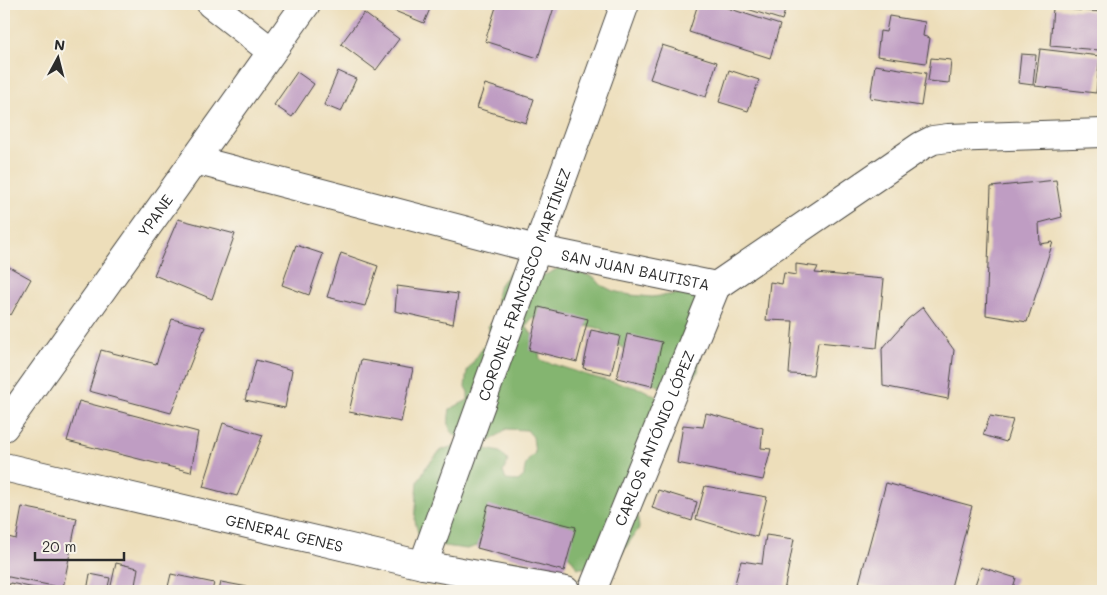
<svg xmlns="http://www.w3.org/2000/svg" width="1107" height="595" viewBox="0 0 1107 595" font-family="Mali,sans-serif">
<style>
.forest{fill:#84b56f;stroke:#58704d}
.building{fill:#bf9dc3}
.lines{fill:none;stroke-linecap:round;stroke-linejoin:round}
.minor-casing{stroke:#484640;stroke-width:30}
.minor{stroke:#fff;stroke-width:28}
.labels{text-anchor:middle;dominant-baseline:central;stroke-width:4;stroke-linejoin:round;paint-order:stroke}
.street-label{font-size:15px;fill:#2b2b2b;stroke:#f7f3e8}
</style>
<rect width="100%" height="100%" fill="#f7f3e8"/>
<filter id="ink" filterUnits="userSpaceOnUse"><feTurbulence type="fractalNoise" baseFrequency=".02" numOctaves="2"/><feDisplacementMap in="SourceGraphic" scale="10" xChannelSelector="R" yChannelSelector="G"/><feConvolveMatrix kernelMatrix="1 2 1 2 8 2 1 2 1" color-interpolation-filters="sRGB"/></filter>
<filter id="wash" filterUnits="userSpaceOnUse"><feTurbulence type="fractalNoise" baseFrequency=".0096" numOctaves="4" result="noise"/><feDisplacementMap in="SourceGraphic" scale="20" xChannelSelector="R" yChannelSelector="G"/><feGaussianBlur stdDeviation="1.12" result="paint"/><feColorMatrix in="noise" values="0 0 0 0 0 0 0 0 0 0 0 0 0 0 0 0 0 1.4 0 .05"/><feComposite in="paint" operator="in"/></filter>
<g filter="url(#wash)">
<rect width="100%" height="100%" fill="#eddeba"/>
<path class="forest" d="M562,266L573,268L583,274L594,277L601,285L613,291L630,295L652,297L685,293L706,296L698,372L689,382L661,387L648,381L632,353L606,338L602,330C593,325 585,327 575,325C561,323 547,319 532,318L526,326L538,343L540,360L593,377L642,389L661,399L673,426L667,451L660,460L637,511L639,528L612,568H578L567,553L487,543L467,549L444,546L418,533L415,521L418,482L426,467L441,450L457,445L475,449L482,448L500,452L508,461L503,472L506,480L518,481L524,476C524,466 527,460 535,453L533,437L527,430L506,429C499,434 491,442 482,444C477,445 471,442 466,440C448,434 447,427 450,409L468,400V392L465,387L467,371L484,346L495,343V337L490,332L488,326L499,317C496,292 493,291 511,271C522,271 533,276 543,275C550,274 556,269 562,266Z"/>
<g id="blocks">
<path class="building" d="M380,4H432L424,23L380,5Z
M497,4H555L538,58L485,41Z
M698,4H715L780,25L770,58L689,32Z
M742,4H787L782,20L741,7Z
M1053,8L1102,12L1099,50L1050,46Z
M364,13L399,39L376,70L341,44Z
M889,16L925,22L923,36L930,38L926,63L877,56L880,31L886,32Z
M662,45L717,62L706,97L650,79Z
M1040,49L1100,56L1096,93L1035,86Z
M1021,54L1036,55L1033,85L1018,83Z
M931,58L951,60L949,83L928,81Z
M875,65L926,73L921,106L870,98Z
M729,70L759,80L748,111L719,102Z
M338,71L356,79L341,112L324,105Z
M297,72L314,84L292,117L274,105Z
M485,84L534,99L526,123L477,108Z
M1056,180L1062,217L1039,223L1040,244L1053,242L1027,322L986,315L991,187Z
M178,219L235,234L212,299L154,275Z
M296,245L323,254L309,295L282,285Z
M341,253L378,266L365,306L327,297Z
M4,264L31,279L11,315L4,311Z
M796,264L818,267L815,273L884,279L877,348L818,342L813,375L789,374L793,321L766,320L770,282L782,284L784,273L796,275Z
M397,286L458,294L453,324L395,311Z
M539,307L588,319L577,362L529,350Z
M923,307L954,350L948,399L883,386L882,349L908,319Z
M172,319L205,327L171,413L89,391L101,350L156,364Z
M591,330L620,336L611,374L583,368Z
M627,334L662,342L652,386L617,378Z
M256,360L292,370L285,408L245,400Z
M361,360L413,369L401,422L349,412Z
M79,401L198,432L191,472L67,441Z
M706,413L763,428L761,448L771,449L763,480L677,463L683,425L703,427Z
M990,416L1013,420L1006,442L983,435Z
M223,423L263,435L237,496L203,487Z
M886,483L972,506L950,591H893L859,583Z
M705,486L767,497L757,537L696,519Z
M658,490L697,502L692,521L652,508Z
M488,505L576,527L564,571L477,548Z
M22,507L77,518L63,588L4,576V536L16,539Z
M766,535L794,539L784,591H757L734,587L741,561L762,564Z
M116,563L138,568L134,591L110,590Z
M981,567L1016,578L1012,591H973Z
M90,574L110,578L107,591H87Z
M171,574L214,583L212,591H167Z
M221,582L264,590V591H219Z
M10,583L45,590V591H8Z"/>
</g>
</g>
<g filter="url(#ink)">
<use href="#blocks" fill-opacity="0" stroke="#484640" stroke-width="1"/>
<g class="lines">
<defs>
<g id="minor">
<path d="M211,4L271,51"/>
<path id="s1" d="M195,160L536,249L716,286L921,146L933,140L948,138L1103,133"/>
<path id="s2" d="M4,427L306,4"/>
<path id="s3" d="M4,467L423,565L566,591"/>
<path id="s4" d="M423,565L625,4"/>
<path id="s5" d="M592,591L716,286"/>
</g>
</defs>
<use href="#minor" class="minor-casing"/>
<use href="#minor" class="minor"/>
</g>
</g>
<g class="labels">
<g class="street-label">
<text stroke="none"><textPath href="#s2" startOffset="260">YPANE</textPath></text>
<text stroke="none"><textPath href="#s1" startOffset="454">SAN JUAN BAUTISTA</textPath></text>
<text stroke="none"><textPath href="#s4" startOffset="298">CORONEL FRANCISCO MARTÍNEZ</textPath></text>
<text stroke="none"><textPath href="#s5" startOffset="165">CARLOS ANTÓNIO LÓPEZ</textPath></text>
<text stroke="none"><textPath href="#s3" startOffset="288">GENERAL GENES</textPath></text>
</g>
</g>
<rect width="1107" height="595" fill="none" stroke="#f7f3e8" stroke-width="20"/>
<g transform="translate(58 58) rotate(7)" stroke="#f7f3e8" stroke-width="4" paint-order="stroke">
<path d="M0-4L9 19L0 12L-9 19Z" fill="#2b2b2b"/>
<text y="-8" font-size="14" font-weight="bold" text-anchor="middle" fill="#2b2b2b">N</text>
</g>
<path d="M35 552v8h89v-8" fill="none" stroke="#2b2b2b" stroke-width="2.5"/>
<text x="42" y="552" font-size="15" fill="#2b2b2b" stroke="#f7f3e8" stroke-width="4" paint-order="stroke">20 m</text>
</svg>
